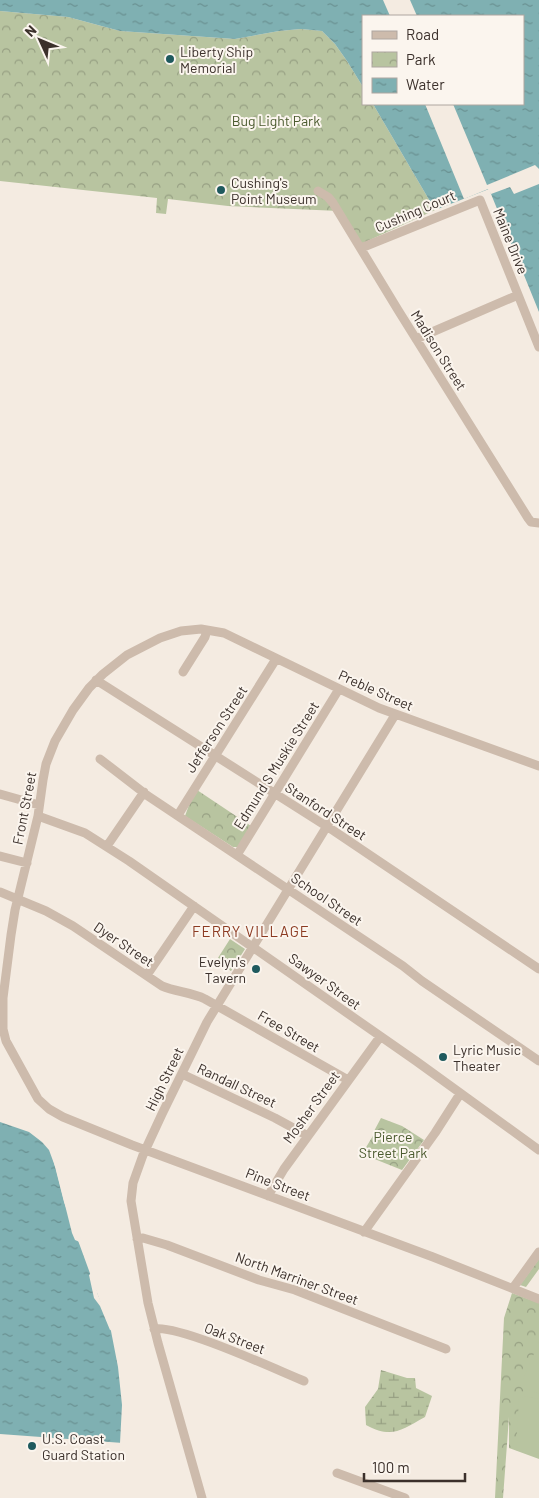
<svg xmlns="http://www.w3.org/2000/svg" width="539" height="1498" viewBox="0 0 539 1498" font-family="Barlow,sans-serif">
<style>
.wetland{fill:url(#wetland-marsh)}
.park{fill:url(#park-crowns)}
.pitch{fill:#b8c4a0}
.water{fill:url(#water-ripples)}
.pier{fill:#f4ebe1}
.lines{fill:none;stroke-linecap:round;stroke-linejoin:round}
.minor{stroke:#cdbbac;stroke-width:9}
.poi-dot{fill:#1f5a5e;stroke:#fbf5ee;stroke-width:2}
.labels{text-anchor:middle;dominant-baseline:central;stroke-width:4;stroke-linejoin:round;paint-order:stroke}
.poi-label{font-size:14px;fill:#3b302b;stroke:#fbf5ee;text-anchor:start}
.park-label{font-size:14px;fill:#4a5a2e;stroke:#fbf5ee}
.street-label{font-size:14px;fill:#3b302b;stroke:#fbf5ee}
.neighbourhood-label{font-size:15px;letter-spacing:1px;fill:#8c3b22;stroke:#fbf5ee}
</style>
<defs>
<pattern id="wetland-marsh" width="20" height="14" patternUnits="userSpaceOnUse" patternTransform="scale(1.25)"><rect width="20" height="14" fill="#b8c4a0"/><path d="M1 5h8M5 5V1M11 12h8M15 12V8" fill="none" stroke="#97a083"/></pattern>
<pattern id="park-crowns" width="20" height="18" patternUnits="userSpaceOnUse" patternTransform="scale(1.25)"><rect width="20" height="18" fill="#b8c4a0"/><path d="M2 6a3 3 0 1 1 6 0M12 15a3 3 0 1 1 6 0" fill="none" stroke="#97a083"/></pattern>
<pattern id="water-ripples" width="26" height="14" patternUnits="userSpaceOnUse" patternTransform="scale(1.25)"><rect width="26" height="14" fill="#7fb0b2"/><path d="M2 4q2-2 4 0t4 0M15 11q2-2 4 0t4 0" fill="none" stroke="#699091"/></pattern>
</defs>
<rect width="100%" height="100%" fill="#f4ebe1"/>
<path class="wetland" d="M381,1370L407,1378H415L416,1388L432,1396L425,1417C401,1430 392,1439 366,1425L365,1407L378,1389Z"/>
<path class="park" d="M0,11L68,17L120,31L235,39L279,31L301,29L322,31L335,44L347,61L363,87V104H373L435,210L359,245L339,211L228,206L168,199L166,214L156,213L157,198L0,181Z
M197,790L251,826L238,847H233L185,816L189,805Z
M230,939L245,949L231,971L216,961Z
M381,1118L402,1126L424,1140L402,1170L362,1154L374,1134L373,1133Z
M539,1259V1269L526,1287L520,1285Z
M512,1293L539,1303V1459L509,1448V1417L503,1498H495L504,1318Z"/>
<path class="pitch" d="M539,1342V1394L520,1386Z
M524,1396L539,1399V1454L526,1453L516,1450L519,1399Z"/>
<path class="water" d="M0,0H539V312L489,189L435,210L373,104H523V16H363V87L347,61L335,44L322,31L301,29L279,31L235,39L120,31L68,17L0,11Z
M0,1120L34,1132L50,1147L64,1202L111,1331L118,1367L122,1405L120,1443L0,1498Z"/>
<path class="pier" d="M383,0H410L417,16H390Z
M425,104H453L487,185L535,165L539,169V184L514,194L510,187L491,194L488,189L464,199Z
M0,1117L35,1130L47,1139L53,1146L62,1176L67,1201L82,1243L75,1240L72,1233L56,1169L49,1150L42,1142L29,1132L0,1122Z
M92,1272L98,1295L113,1329L110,1330L100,1306L94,1298L89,1275Z
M0,1434L123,1443L121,1498H0Z"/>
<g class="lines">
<path class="minor" d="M318,191L328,197L333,203L398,310L528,518L531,522L539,523
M361,248L480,200L539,347
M416,339L518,295
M183,672L205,637L207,630
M96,680L334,831L539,969
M100,759L148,796L403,966L422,981L539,1061
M539,766L379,708L224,633L201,629L181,631L160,638L127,655L103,674L89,688L73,710L55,741L46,764L43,780L38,816L15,910L11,935L3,998V1029L6,1041L38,1099L49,1109L63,1117L132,1145L433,1257L539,1299
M0,794L39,805
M178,815L276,659
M38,816L85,833L129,861L416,1061L539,1150
M107,846L144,792
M237,855L339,689
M0,856L27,863
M0,892L46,911L73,926L162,986C176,992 191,992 205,999L348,1080
M147,975L194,906
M182,1074L275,1118L308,1136
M268,1196L284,1169L380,1037
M364,1232L435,1133L460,1094
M137,1239L143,1238L167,1245L259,1280L295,1290L446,1349
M513,1288L539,1252
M154,1329C178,1324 277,1370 304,1381
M337,1473L405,1498
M202,1498L158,1343L148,1303L131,1201L133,1183L143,1155L162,1114L207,1022L395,715"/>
</g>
<g class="poi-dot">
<circle cx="170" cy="59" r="5"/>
<circle cx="221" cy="190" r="5"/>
<circle cx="256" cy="969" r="5"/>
<circle cx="443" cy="1057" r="5"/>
<circle cx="32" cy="1446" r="5"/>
</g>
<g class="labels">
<g class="poi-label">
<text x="180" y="51">Liberty Ship<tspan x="180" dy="16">Memorial</tspan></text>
<text x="231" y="182">Cushing's<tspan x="231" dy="16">Point Museum</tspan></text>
<text x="246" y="961" text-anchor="end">Evelyn's<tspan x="246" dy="16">Tavern</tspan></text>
<text x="453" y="1049">Lyric Music<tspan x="453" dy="16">Theater</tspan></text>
<text x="42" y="1438">U.S. Coast<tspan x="42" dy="16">Guard Station</tspan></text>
</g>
<g class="park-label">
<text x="276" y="120">Bug Light Park</text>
<text x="393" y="1136">Pierce<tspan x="393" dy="16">Street Park</tspan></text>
</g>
<g class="street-label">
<text transform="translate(415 211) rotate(-23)">Cushing Court</text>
<text transform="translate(511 241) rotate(68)">Maine Drive</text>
<text transform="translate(439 350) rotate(58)">Madison Street</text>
<text transform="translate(376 690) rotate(24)">Preble Street</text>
<text transform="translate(216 729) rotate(-57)">Jefferson Street</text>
<text transform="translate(276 765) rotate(-58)">Edmund S Muskie Street</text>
<text transform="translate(24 808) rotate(-79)">Front Street</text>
<text transform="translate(326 811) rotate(33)">Stanford Street</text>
<text transform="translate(327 899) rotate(34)">School Street</text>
<text transform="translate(124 944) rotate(34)">Dyer Street</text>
<text transform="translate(325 981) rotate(36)">Sawyer Street</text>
<text transform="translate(289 1031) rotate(30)">Free Street</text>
<text transform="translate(164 1079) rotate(-64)">High Street</text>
<text transform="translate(237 1085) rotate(25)">Randall Street</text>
<text transform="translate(311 1107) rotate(-54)">Mosher Street</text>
<text transform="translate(278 1184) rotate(21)">Pine Street</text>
<text transform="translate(297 1278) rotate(20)">North Marriner Street</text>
<text transform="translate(235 1338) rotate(21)">Oak Street</text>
</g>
<g class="neighbourhood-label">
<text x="251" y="931">FERRY VILLAGE</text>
</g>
</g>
<rect x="362" y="15" width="162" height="90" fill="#fbf5ee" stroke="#aea6a0"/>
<rect x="372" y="31" width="25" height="8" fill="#cdbbac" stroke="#aea6a0"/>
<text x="406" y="40" font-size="15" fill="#3b302b">Road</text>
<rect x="372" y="52" width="25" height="15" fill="url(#park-crowns)" stroke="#aea6a0"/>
<text x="406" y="65" font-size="15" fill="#3b302b">Park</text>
<rect x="372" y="78" width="25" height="15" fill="url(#water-ripples)" stroke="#aea6a0"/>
<text x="406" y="90" font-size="15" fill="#3b302b">Water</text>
<g transform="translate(40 40) rotate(314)" stroke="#fbf5ee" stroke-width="4" paint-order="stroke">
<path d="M0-4L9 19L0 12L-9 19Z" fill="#3b302b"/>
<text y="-8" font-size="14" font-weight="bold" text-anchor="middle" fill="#3b302b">N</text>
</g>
<path d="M364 1473v8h101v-8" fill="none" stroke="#3b302b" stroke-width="2.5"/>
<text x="372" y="1473" font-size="15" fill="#3b302b" stroke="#fbf5ee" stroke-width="4" paint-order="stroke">100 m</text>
</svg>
